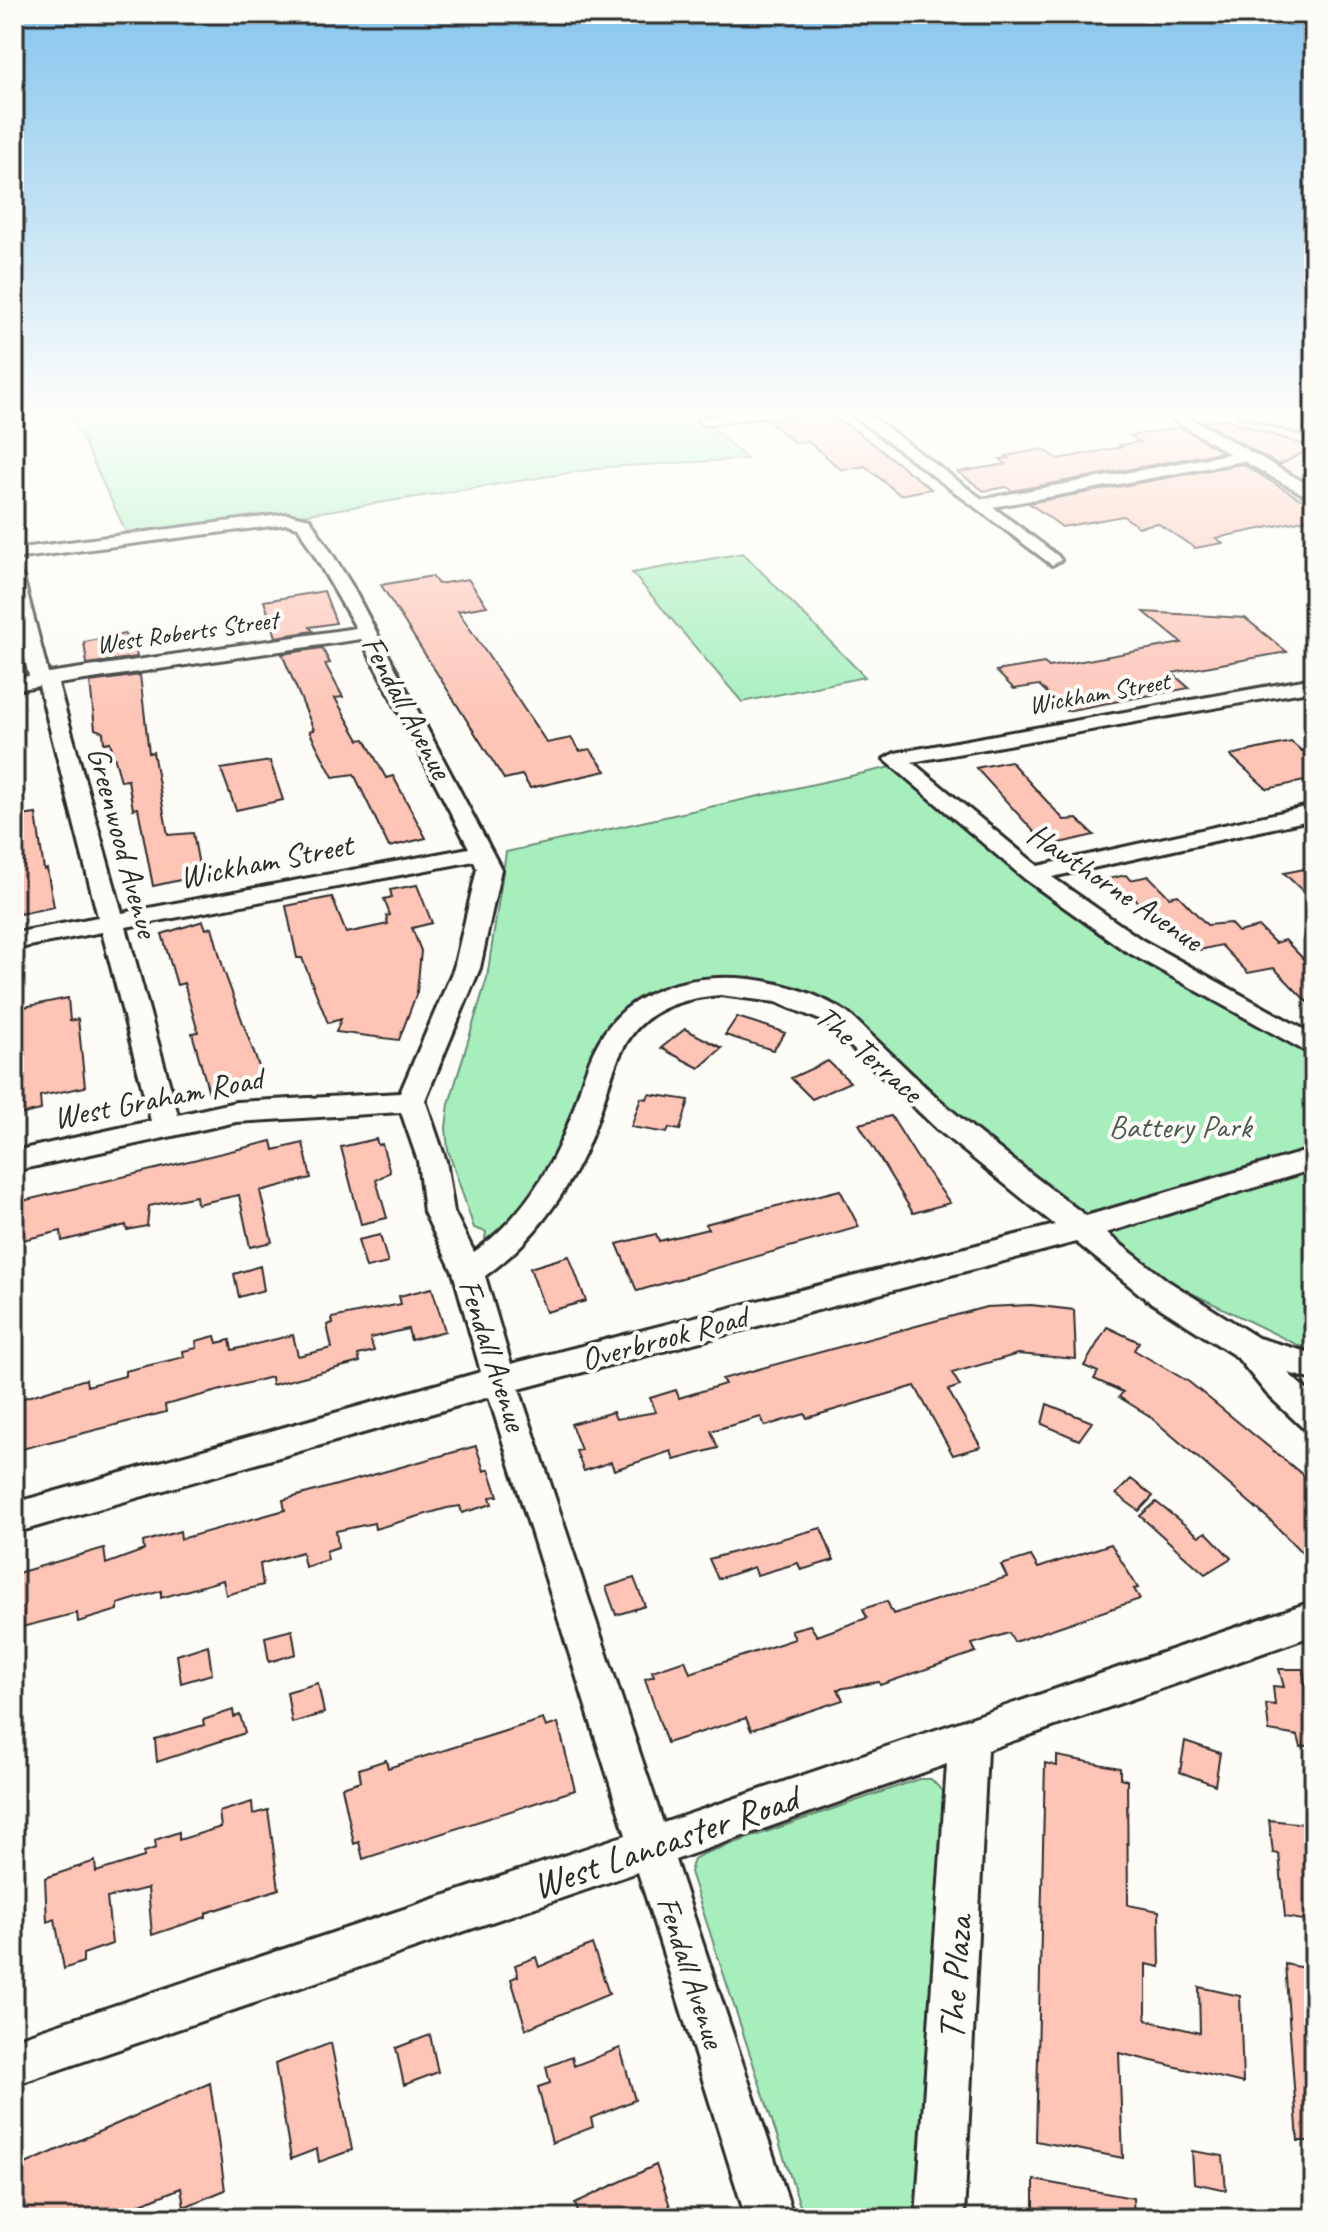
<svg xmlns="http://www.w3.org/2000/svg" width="1328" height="2232" viewBox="0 0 1328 2232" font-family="Caveat,sans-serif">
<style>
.built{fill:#fdebe4}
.green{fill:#a6efbd;stroke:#688d74;stroke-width:2}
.building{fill:#fec4b6;stroke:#2b2b2b;stroke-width:2}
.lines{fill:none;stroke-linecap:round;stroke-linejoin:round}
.minor-casing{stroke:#2b2b2b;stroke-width:6}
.major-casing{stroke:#2b2b2b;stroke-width:6}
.minor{fill:#fdfcf7;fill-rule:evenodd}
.major{fill:#fedbac;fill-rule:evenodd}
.labels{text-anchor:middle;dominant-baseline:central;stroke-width:8;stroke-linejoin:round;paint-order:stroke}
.far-street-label{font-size:26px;fill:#2b2b2b;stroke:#fdfcf7}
.street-label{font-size:32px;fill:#2b2b2b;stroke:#fdfcf7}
.park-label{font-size:32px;fill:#4a5c50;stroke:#fdfcf7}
.near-street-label{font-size:38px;fill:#2b2b2b;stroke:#fdfcf7}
</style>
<rect width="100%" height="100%" fill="#fdfcf7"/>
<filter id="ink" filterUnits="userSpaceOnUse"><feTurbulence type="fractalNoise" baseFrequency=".0125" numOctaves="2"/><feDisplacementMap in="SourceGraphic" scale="16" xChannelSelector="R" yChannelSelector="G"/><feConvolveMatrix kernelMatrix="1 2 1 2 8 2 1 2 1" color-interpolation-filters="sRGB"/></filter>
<g filter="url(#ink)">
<path class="built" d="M1182,411H1227L1314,439V488Z"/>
<path class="green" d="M69,411H694L747,459L608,467L308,514L126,532Z
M743,553L865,677L742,702L632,573Z
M891,767L1028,881L1314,1054V1353L1169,1282L1124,1244L976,1133L843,1015L758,982L641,1002C606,1067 550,1195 493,1237L485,1239L486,1232L474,1228L448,1150L446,1128L449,1104L487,978L506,852Z
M919,1779H931L947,1796L917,2218H804L690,1872L694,1859L703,1854Z"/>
<path class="building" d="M825,411L859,433L931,489L900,495L865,466L842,470L807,441L795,443L767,420Z
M1225,419L1313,448L1279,465L1204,422Z
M1180,427L1222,452L1012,491L1006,487L984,491L958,472L1006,464L1000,459L1009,458L1006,456L1043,449L1058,459L1122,447L1119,445L1140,442L1130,436Z
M1242,464L1314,507V518L1216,538L1223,543L1195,548L1157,523L1139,527L1123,516L1062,527L1029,503Z
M432,576L438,584L468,579L487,606L458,611L547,743L571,738L580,751L590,749L606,771L530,788L522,775L504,779L381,585Z
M324,591L336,623L310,627L313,631L276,637L264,601Z
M1144,612L1245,618L1287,652L1172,673L1189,688L1066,711L1039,685L1014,689L996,671L1044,663L1049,667L1182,643Z
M125,634L126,638L134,637L137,657L87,664L84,642Z
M322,648L330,663L325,664L343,697L335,698L359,740L365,739L386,778L393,776L426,838L389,847L354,774L333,777L309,731L314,730L282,654Z
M140,675L149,753L153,752L168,835L193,833L200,871L193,873L194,877L153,886L138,808L133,809L128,780L121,781L110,742L104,743L103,732L95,729L90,682Z
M1291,742L1302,751L1314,749V779L1267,789L1230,755Z
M270,761L283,800L236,810L221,769Z
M1010,761L1064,820L1077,819L1094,835L1047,846L976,768Z
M36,814L44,870L47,869L54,907L19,914V910H14V817Z
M1314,867V902L1284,873Z
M1126,875L1130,880L1149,876L1169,897L1178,895L1207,925L1230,923L1238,932L1259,927L1275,943L1285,940L1314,970V1009L1274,968L1248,973L1221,945L1200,950L1173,921L1157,923L1133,896L1121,899L1103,880Z
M417,885L432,923L412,928L421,951L417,992L399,1040L336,1032L341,1019L328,1023L302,958H297L286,906L332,897L346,933L388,924L386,916L390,915L384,899L392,897L390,890Z
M203,921L206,929L212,927L224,971L262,1075L209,1093L192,1033L198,1032L184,983L177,985L162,934Z
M68,998L70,1021L78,1019L85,1087L40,1096L41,1110L14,1116V1015L19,1014V1008Z
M737,1017L769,1027L785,1033L773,1050L725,1035Z
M685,1029L722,1048L699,1068L661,1048Z
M828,1061L850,1082L812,1099L791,1078Z
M649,1094L689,1100L680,1130L669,1128L667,1133L631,1127L641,1098L647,1099Z
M891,1116L916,1156L950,1203L913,1213L859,1124Z
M376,1139L378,1145L382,1144L390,1172L376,1180L387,1218L361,1224L341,1147Z
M272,1141L274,1150L303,1143L311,1178L260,1191L272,1242L250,1247L239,1195L197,1204L196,1196L149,1206L147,1226L127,1230L126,1225L62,1241L61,1231L14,1242V1203Z
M840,1190L859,1227L637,1291L617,1244L656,1234L659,1241L708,1229L705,1224Z
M380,1235L388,1263L366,1268L358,1240Z
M569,1256L586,1301L546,1312L530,1268Z
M260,1266L264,1290L239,1297L234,1274Z
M432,1288L445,1331L411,1340L408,1329L370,1338L374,1351L358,1355L360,1362L272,1385L271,1377L165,1405L166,1412L14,1451V1401L86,1379L87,1386L125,1376V1371L184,1357L183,1351L197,1348L196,1341L215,1336L217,1343L230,1340L232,1350L293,1335L298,1356L332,1348L327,1325L333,1323L332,1318L401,1304L399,1296Z
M1031,1305L1074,1310L1076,1359L1018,1354L952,1373L960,1386L948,1390L981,1447L953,1455L915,1386L807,1418L805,1414L765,1426L761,1417L711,1431L718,1448L674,1460L671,1451L614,1470L611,1462L584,1471L576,1451L581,1450L571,1424L613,1412L616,1419L656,1412L650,1398L676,1390L679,1398L725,1384L722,1379L986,1307Z
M1107,1327L1139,1342L1134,1350L1189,1382L1314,1484V1565L1270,1520L1204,1463L1148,1415L1119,1397L1123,1392L1094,1379L1098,1372L1084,1366Z
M1047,1404L1092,1422L1079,1440L1042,1424Z
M476,1446L484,1471L489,1469L498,1496L490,1497L492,1504L462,1513L460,1506L447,1508L375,1529L374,1523L336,1531L338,1547L326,1551L328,1560L305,1567L302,1552L260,1564L263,1585L226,1595L223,1580L161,1598V1591L118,1604V1610L78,1622L77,1613L14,1629V1574L104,1548L106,1564L144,1550L143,1542L180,1531L181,1539L285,1510L283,1500Z
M1131,1479L1153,1496L1139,1511L1116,1494Z
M1156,1502L1199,1536L1206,1532L1231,1558L1205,1574L1140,1516Z
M821,1528L834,1560L801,1570L798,1563L757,1575L754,1567L718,1579L709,1559Z
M1111,1544L1138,1588L1134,1589L1140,1599L1014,1642L1009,1633L972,1644L976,1652L880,1685L879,1682L838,1689L843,1700L751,1730L746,1718L667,1743L645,1679L654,1676L652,1671L685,1660L690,1673L795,1639L791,1630L810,1625L817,1636L867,1618L863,1609L887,1601L893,1614L1007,1577L1001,1565L1031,1556L1038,1568Z
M634,1578L645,1606L616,1615L606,1587Z
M292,1630L296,1654L269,1662L265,1637Z
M208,1645L212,1674L181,1683L177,1655Z
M1279,1669H1303L1314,1744L1301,1747L1298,1736L1269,1731L1266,1704L1275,1705L1273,1686L1284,1687Z
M318,1683L324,1713L292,1723L287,1692Z
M233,1710L234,1717L240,1715L245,1733L157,1762L155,1739L204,1725L203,1720Z
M543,1719L546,1727L558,1723L575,1790L363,1859L359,1842L354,1844L342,1787L361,1781L359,1769L386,1760L388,1768Z
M1185,1741L1220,1753L1215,1785L1180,1772Z
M1057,1756L1120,1768V1778L1127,1780L1128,1905L1159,1911L1160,1967L1146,1964V2020L1200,2033L1199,1987L1240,1996L1243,2083L1119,2053L1123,2158L1036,2141L1045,1763L1057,1766Z
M252,1802L253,1814L268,1810L279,1889L206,1913V1917L152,1935L148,1888L107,1898L112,1944L83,1954V1962L64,1969L55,1919L47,1922L45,1878L95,1861L96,1872L144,1857V1852L156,1848L155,1840L179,1832V1840L221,1827L219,1812Z
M1269,1820L1304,1824L1314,1922L1285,1917L1279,1854L1273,1853Z
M592,1944L609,1994L526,2029L511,1979L518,1976L515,1965L536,1957L539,1967Z
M1285,1964L1314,1970V2141H1298Z
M430,2035L438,2072L404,2085L396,2048Z
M331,2043L352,2150L319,2162L317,2149L291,2159L275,2064Z
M620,2048L635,2100L591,2118L593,2127L552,2143L538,2087L550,2083L546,2067L572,2057L574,2066Z
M210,2083L225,2190L184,2207L181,2188L133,2207L135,2218H14V2169Z
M1192,2151L1223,2156L1226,2190L1194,2183Z
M656,2165L674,2218H580L575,2203Z
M1034,2180L1133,2198L1134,2218H1034Z"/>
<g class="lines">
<defs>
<path id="minor" d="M735,411H771L763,416L705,425L697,420Z
M847,411H864L982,499L1230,454L1159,411H1178L1314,488V500L1243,461L993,507L1058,556L1061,560L1052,565Z
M287,514L310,519L351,584L501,869L480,968L425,1100L446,1161L454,1212L474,1252C522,1218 554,1166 573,1111C581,1088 586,1064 598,1043C642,960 770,965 841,1009C853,1016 863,1028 873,1037C901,1063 928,1091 957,1115C999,1150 1043,1183 1086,1216L1314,1149V1169L1106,1233L1168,1281L1258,1338L1314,1354V1380L1288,1373L1314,1397V1431L1302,1427L1267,1394L1237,1357L1146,1299L1076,1242L519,1389L663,1823L1314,1601V1635L987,1750L964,2218H916L947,1764L675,1860L794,2218H746L638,1872L14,2085V2039L626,1835L489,1397L14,1533V1503L481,1372L453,1272L424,1212L418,1161L401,1112L236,1122L14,1171V1151L151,1121L102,932L14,949V933L98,917L39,686L14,690V678L29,676L14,615V572L23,577L48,673L356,628L298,527L287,524L14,559V549ZM361,639L469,848L122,913L58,684ZM474,861L477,869L454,968L400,1093L236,1102L178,1115L126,927ZM720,995L776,1002L825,1022L937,1129L1055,1225L511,1364L485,1276C527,1246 559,1205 582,1158C622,1075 605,1005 720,995Z
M1314,678V690L912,762L1038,866L1314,805V819L1052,877L1142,940L1314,1035V1056L1124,950L1025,879L884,759L895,753Z"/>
<path id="major" d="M1237,411H1267L1314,425V437L1240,415Z"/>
</defs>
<use href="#minor" class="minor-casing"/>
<use href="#major" class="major-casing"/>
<use href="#minor" class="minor"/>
<use href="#major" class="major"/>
</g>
</g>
<linearGradient id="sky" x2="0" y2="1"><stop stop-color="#86c5ed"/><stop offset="0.57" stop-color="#fefefb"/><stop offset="1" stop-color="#fefefb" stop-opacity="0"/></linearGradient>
<rect width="1328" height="723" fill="url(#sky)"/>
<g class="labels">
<g class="far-street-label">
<text transform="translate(187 632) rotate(-8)">West Roberts Street</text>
<text transform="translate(1099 693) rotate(-10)">Wickham Street</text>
</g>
<g class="street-label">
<text transform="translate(407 707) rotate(62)">Fendall Avenue</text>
<text transform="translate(123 842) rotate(75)">Greenwood Avenue</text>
<text transform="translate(266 861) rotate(-11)">Wickham Street</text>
<text transform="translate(1115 887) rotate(34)">Hawthorne Avenue</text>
<text transform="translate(869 1054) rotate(41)">The Terrace</text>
<text transform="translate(158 1098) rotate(-11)">West Graham Road</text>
<text transform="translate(664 1338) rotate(-15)">Overbrook Road</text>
<text transform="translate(493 1355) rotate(72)">Fendall Avenue</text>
<text transform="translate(691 1972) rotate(72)">Fendall Avenue</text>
</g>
<g class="park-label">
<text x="1180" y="1126">Battery Park</text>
</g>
<g class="near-street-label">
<text transform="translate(665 1842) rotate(-19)">West Lancaster Road</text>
<text transform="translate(955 1978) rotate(-86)">The Plaza</text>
</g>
</g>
<rect width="1328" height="2232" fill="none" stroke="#fdfcf7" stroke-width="48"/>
<rect x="24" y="24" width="1280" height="2184" fill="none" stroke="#2b2b2b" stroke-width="3" filter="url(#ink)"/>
</svg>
